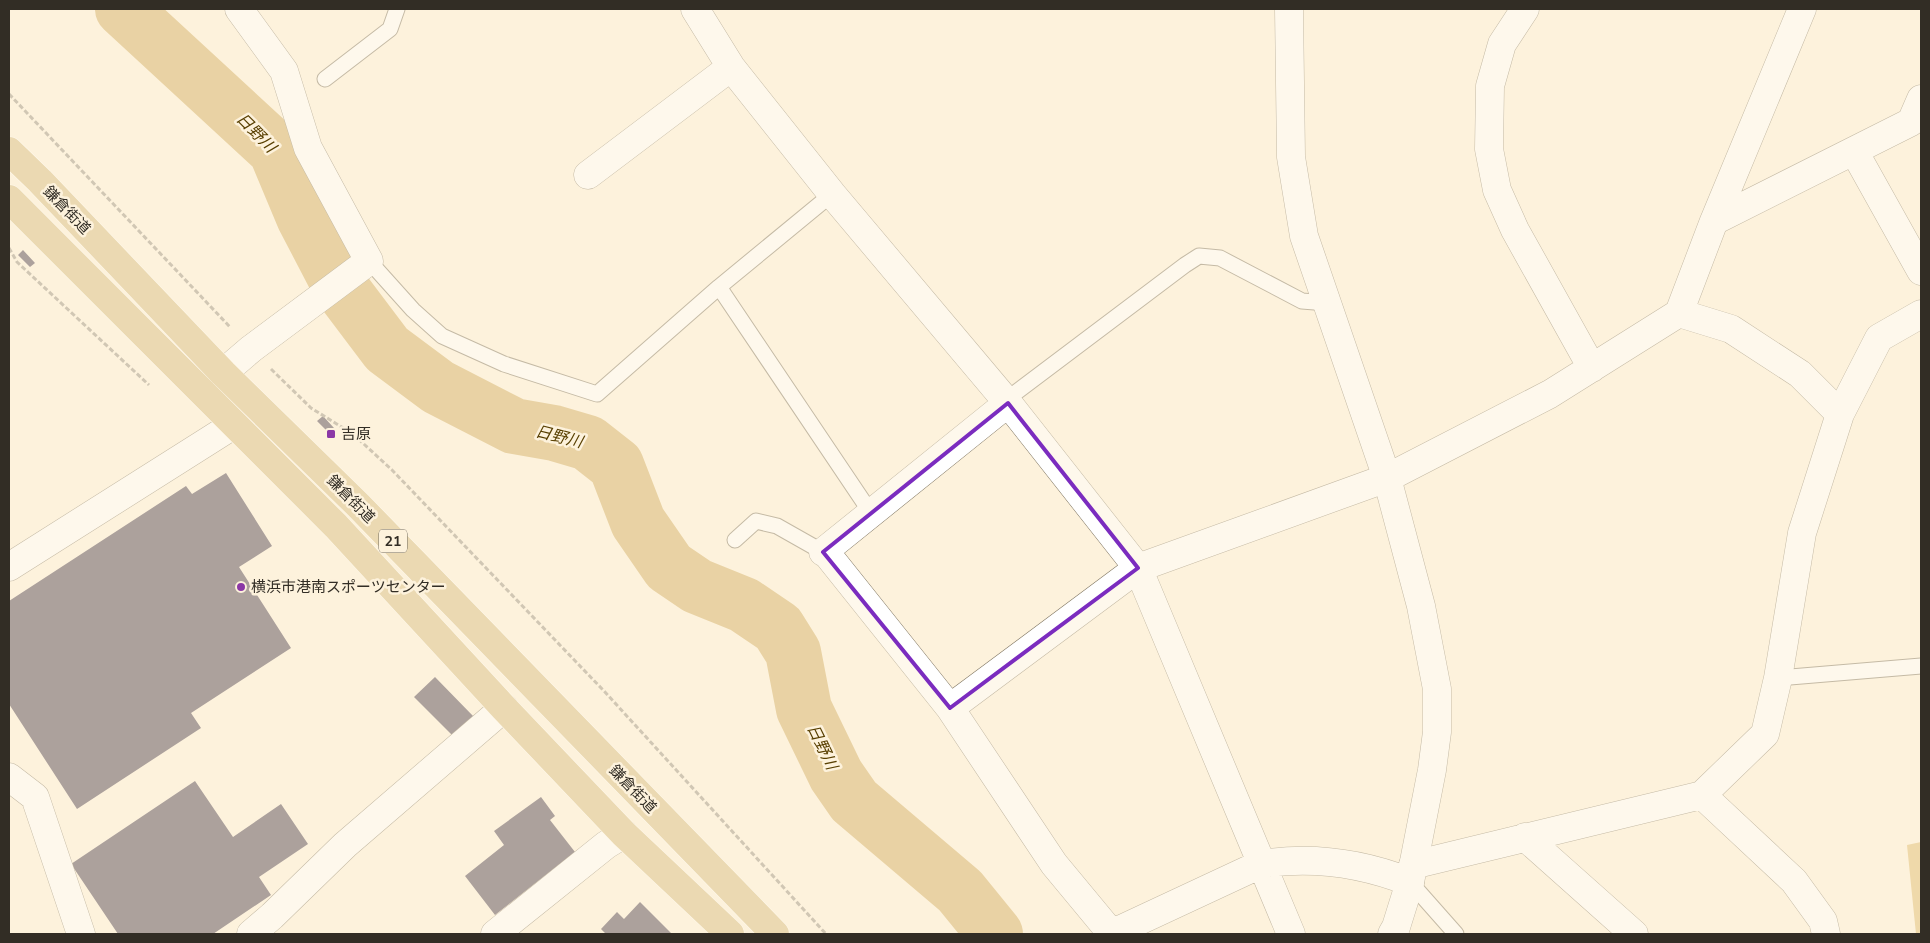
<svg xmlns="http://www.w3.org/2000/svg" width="1930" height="943" viewBox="0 0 1930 943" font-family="'Nunito Sans','Noto Sans JP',sans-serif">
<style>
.forest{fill:#deba6e}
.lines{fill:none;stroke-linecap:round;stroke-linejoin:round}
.river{stroke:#d0ac60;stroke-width:56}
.building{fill:#4a3e4e}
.lane-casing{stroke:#817763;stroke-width:17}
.street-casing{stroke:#817763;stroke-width:29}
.secondary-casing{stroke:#817763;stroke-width:29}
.primary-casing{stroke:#fff;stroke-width:29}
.path{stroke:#9b9384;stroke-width:3;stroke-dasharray:5 2.5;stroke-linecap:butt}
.lane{stroke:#fff;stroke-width:15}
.street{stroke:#fff;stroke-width:28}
.secondary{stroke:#fff;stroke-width:28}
.primary{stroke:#d4bb7f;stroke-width:28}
.marked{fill:none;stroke:#7b2cbf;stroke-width:4;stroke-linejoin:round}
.poi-dot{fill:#8b38a6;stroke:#fdf2dc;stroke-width:2}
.labels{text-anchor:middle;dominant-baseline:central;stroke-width:5;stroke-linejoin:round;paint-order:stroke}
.shield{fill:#fdf2dc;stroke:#6f685c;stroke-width:1}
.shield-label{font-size:14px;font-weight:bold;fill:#322d25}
.street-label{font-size:15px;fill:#322d25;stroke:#fdf2dc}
.poi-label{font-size:15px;fill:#322d25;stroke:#fdf2dc;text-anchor:start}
.water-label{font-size:16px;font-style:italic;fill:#583f00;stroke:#fdf2dc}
</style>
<rect width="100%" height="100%" fill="#fdf2dc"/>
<path class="forest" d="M1921,842V934H1916L1907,845Z"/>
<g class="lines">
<path class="river" d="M123,9L276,150L304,217L341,288L387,349L438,387L514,426L554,433L588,443L616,465L638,522L669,567L697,586L744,605L778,628L793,652L804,709L836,775L854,801L960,891L995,934"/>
</g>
<path class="building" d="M23,250L35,263L30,267L18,255Z
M323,416L334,428L329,433L317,421Z
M226,473L272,546L239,567L291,648L191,713L201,728L77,809L9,704V601L186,486L192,494Z
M435,677L474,717L454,737L414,697Z
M195,781L233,837L281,804L308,844L259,877L271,895L213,934H118L71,864Z
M541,797L555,816L550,820L575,852L495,915L465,876L504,845L494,831Z
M640,902L672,934H606L601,929L617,912L624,919Z"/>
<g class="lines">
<defs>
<path id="lane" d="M325,79L390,29L397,9
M369,261L413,310L442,336L504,364L597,394L719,287L832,194
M719,287L871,513
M1006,400L1185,265L1199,256L1220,258L1302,301L1327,303
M735,540L756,521L777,526L823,552
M1778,678L1921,666
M1410,882L1456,934"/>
<path id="street" d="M695,9L731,67L832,194L1008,403L1138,568L1291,934
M1525,9L1502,44L1490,86L1489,149L1497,190L1515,230L1592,368
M1854,151L1921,271
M588,175L731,67
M1714,221L1802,9
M1679,313L1731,329L1800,374L1840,414
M223,373L251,349L369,261L308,148L284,71L239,9
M1008,403L823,552L827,554L950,708L1054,864L1112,934
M9,567L235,424
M950,708L1138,568L1387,478L1550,394L1679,313L1714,221L1911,122L1921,99
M9,777L35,797L81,934
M1702,795L1794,881L1823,921L1826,934
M1525,837L1634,934
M1413,865L1702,795L1765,734L1778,678L1802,533L1840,414L1879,338L1921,314
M251,934L272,916L345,845L504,708
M495,934L606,845L624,834
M1111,934L1261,864C1312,856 1362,863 1410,882"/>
<path id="secondary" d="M1289,9L1291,157L1304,236L1387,478L1421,606L1437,689V732L1432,770L1410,882L1396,927L1392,934"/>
<path id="primary" d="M9,151L40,181L223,373L358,505L775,934
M9,199L336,526L504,708L624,834L730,934"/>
</defs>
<use href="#lane" class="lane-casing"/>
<use href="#street" class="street-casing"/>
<use href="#secondary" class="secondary-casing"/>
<use href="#primary" class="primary-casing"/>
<path class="path" d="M9,94L230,327
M9,248L17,262L149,385
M271,369L311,408L353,434L392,470L604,691L826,934"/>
<use href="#lane" class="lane"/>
<use href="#street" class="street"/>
<use href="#secondary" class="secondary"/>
<use href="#primary" class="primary"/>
</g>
<path d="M0 0H1930V943H0ZM1008,403L1138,568L950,708L823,552Z" fill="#fdf2dc" fill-opacity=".55" fill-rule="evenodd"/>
<path class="marked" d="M1008,403L1138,568L950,708L823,552Z"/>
<g class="poi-dot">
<rect x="326" y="429" width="10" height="10" rx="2.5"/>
<circle cx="241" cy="587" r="5"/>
</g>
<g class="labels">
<rect class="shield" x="379" y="529.5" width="28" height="23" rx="4"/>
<g class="shield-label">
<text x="393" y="541">21</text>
</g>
<g class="street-label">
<text transform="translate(67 210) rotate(46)">鎌倉街道</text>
<text transform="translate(351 499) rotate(45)">鎌倉街道</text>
<text transform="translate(633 789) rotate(46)">鎌倉街道</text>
</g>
<g class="poi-label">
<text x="341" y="434">吉原</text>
<text x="251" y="587">横浜市港南スポーツセンター</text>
</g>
<g class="water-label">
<text transform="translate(256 133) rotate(45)">日野川</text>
<text transform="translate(559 437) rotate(14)">日野川</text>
<text transform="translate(822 747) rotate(64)">日野川</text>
</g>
</g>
<rect width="1930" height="943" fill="none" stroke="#322d25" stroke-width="20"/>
</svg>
